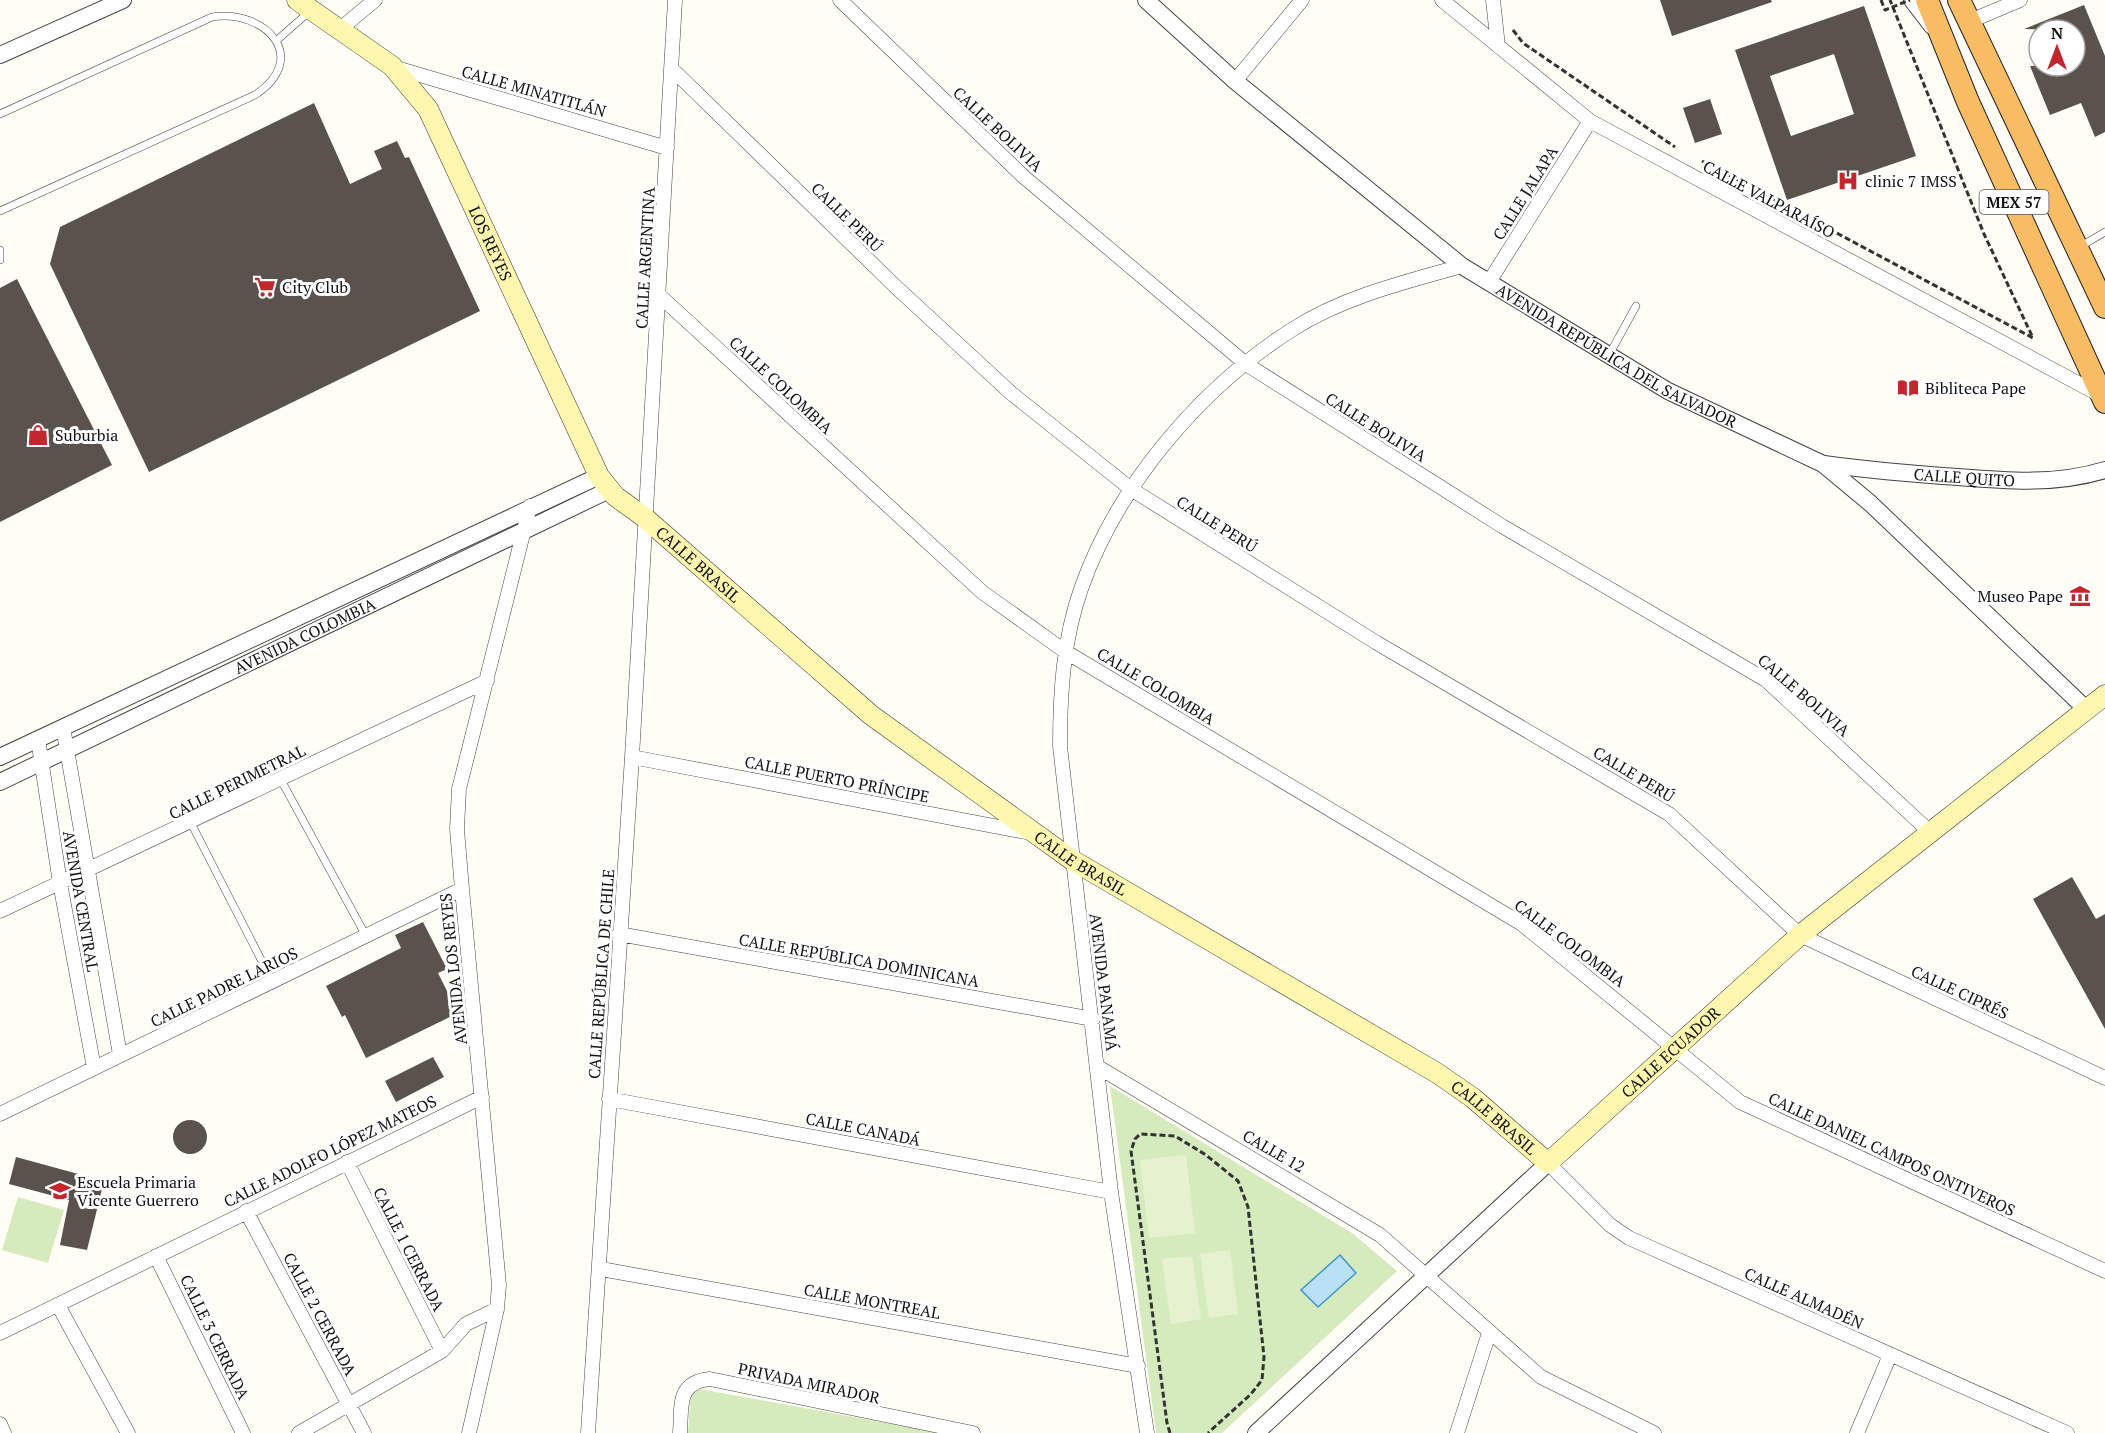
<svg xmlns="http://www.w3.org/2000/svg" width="2105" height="1433" viewBox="0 0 2105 1433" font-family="'PT Serif',serif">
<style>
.green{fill:#d5ebbd}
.pitch{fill:#e6f2cf}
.water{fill:#b9e0f7;stroke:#3f96cf;stroke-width:1.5}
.building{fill:#5a524d;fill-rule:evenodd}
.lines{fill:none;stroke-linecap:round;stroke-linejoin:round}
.service-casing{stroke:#444;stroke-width:8}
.minor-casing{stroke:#444;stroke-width:15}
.tertiary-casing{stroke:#444;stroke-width:18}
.secondary-casing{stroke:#333;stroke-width:21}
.trunk-casing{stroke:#222;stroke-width:24}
.path{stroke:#333;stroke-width:3;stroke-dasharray:6 3;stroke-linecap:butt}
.service{stroke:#fff;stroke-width:7}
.minor{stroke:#fff;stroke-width:14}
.tertiary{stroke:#fff;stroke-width:16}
.secondary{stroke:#fff6b0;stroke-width:20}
.trunk{stroke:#f7bc64;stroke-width:22}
.path-bridge{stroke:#333;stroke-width:3;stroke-dasharray:6 3;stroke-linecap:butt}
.labels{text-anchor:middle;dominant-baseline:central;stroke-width:6;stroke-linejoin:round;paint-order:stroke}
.shield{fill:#fff;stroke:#585858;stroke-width:1.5}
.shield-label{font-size:15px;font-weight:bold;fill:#111}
.street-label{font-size:16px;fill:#111;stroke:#fff}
.poi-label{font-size:16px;fill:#111;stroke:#fff;text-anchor:start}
</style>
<rect width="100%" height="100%" fill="#fffdf5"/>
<path class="green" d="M1110,1086L1352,1233L1397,1271L1222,1433H1156Z
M18,1197L64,1210L48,1263L2,1250Z
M700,1389L941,1433H688L691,1394Z"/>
<path class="pitch" d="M1186,1155L1195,1233L1149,1238L1140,1160Z
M1230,1250L1238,1314L1209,1318L1200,1254Z
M1192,1256L1201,1319L1171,1324L1162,1259Z"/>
<path class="water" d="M1340,1255L1356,1273L1318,1307L1301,1290Z"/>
<path class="building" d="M1660,0H1771L1772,2L1672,36Z
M2084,5L2105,56V132L2095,137L2081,103L2050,115L2030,66H2075V30L2024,29Z
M1864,6L1916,156L1787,200L1735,50ZM1834,54L1854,114L1791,136L1770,76Z
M1710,99L1722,134L1695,143L1683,108Z
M314,103L350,184L382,169L374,151L397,141L405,158L409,157L480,311L149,472L50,264L60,227Z
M17,279L112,465L0,522V288Z
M2072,877L2096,919L2105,914V1029L2033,899Z
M423,922L447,969L438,973L458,1013L366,1058L345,1015L342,1017L326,986L401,948L395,935Z
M433,1057L444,1077L396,1102L385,1081Z
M173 1137a17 17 0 1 1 34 0a17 17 0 1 1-34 0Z
M16,1157L104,1181L87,1250L60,1245L69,1200L9,1184Z"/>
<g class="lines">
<defs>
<path id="service" d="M276,41L310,11
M0,114L212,17C266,9 311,58 255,95L0,211
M2081,246L2105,232
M0,250V260
M1609,355L1636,306
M281,780L366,936
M191,823L272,981"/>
<path id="minor" d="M840,0L1024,177L1246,364L1502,526L1766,680L1930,832
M1442,0L1590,121L2100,395
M1493,0L1498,46
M1968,22L2020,0
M339,30L375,0
M393,67L667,148
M671,68L896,287L1011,393L1131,489L1377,643L1669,814L1800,935L2105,1078
M1235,81L1302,0
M1489,282L1590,121
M660,296L982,592L1066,652L1522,924L1740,1102L2105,1271
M63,727L120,1055
M38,739L60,883L94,1068
M632,757L1031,833
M0,911L487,681
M619,934L1093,1019
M1098,1067L1380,1235L1541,1377L1654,1433
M609,1099L1111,1192
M0,1114L462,889
M347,1162L442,1351
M1548,1163L1610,1225L1629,1238L2067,1433
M246,1211L364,1433
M156,1256L243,1433
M601,1269L1138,1366
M58,1305L128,1433
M0,1333L482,1097
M0,1424L4,1433
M299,1433L442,1351L466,1324L497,1309
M469,1433L497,1309L499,1285L462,889L457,829L459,789L530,506
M588,1433L632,757L675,0
M680,1433C682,1407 676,1382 710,1379L973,1433
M1147,1433L1111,1192L1060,746C1060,694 1063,640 1081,589C1117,486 1200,388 1293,329C1343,297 1405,282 1462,266
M1457,1433L1489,1333
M1857,1433L1890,1355"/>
<g id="tertiary">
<path id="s1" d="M1146,0L1235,81L1462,266L1668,391L1823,464L1870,503L2086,709"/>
<path d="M1912,0L1932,26"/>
<path d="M0,55L123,0"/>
<path id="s2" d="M1824,464C1868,470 1913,474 1958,477C2009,481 2056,485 2105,470"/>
<path d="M0,757L599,476"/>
<path id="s3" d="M0,782L609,490"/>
<path d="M1256,1433L1548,1163"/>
</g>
<g id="secondary">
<path id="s4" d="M297,0L392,66L428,109L599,476L615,496L644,517L871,715L1072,860L1437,1073L1473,1098L1548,1163L1800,935L2105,695"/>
</g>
<path id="trunk" d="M1927,0L1968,102L2105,402
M1959,0L2105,307"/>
</defs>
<use href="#service" class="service-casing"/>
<use href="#minor" class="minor-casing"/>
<use href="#tertiary" class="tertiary-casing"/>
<use href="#secondary" class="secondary-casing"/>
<use href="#trunk" class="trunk-casing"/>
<path class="path" d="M1513,30L1523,43L1675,147
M1702,161L2033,338L1984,234L1890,0
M1170,1433L1167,1423L1131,1151L1135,1139L1140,1134L1175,1136L1206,1155L1238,1181L1248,1207L1264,1357L1262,1380L1251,1394L1208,1433"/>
<use href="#service" class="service"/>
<use href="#minor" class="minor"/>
<use href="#tertiary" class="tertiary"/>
<use href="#secondary" class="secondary"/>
<use href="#trunk" class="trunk"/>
<path class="path-bridge" d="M1881,0L1885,10L1910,0"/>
</g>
<defs>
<symbol id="hospital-bare" viewBox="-9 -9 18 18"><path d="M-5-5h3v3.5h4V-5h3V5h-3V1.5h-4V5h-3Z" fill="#c4262e" stroke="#fff" stroke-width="2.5" paint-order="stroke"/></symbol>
<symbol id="supermarket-bare" viewBox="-9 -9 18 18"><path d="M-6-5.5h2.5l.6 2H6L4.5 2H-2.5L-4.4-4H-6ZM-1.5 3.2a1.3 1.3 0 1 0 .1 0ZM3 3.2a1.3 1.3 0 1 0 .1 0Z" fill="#c4262e" stroke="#fff" stroke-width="2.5" paint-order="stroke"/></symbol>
<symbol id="library-bare" viewBox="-9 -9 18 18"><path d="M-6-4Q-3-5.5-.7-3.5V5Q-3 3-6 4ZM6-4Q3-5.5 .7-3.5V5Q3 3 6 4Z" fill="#c4262e" stroke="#fff" stroke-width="2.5" paint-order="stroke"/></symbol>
<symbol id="shop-bare" viewBox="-9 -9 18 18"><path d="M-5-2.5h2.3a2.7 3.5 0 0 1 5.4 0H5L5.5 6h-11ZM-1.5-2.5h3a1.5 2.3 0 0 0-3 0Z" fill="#c4262e" stroke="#fff" stroke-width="2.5" paint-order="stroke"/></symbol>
<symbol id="museum-bare" viewBox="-9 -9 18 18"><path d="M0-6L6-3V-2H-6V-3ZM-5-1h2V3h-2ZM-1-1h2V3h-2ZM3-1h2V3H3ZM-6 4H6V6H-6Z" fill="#c4262e" stroke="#fff" stroke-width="2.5" paint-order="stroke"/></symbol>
<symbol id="school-bare" viewBox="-9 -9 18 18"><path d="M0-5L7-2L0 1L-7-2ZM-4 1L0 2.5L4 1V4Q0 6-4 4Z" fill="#c4262e" stroke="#fff" stroke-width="2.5" paint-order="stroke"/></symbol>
</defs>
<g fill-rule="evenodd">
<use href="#hospital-bare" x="1833" y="166" width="30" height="30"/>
<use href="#supermarket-bare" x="250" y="272" width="30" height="30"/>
<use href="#library-bare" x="1893" y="373" width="30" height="30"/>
<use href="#shop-bare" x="23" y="420" width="30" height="30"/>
<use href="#museum-bare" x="2065" y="581" width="30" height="30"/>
<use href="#school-bare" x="45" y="1176" width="30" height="30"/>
</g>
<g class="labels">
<rect class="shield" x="1979.5" y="190" width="69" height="24" rx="4.5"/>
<g class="shield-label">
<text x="2014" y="202">MEX 57</text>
</g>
<g class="street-label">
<text transform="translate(534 91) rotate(16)">CALLE MINATITLÁN</text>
<text transform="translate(998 129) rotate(43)">CALLE BOLIVIA</text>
<text transform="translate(1525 193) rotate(-58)">CALLE JALAPA</text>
<text transform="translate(1769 199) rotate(28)">CALLE VALPARAÍSO</text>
<text transform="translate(847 217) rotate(44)">CALLE PERÚ</text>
<text stroke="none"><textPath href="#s4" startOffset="320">LOS REYES</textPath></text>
<text transform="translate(645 258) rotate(-87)">CALLE ARGENTINA</text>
<text stroke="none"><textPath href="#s1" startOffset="592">AVENIDA REPÚBLICA DEL SALVADOR</textPath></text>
<text transform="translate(781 385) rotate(43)">CALLE COLOMBIA</text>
<text transform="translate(1376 427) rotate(32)">CALLE BOLIVIA</text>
<text stroke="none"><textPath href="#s2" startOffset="141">CALLE QUITO</textPath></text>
<text transform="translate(1217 524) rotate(32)">CALLE PERÚ</text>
<text stroke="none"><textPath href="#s4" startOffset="710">CALLE BRASIL</textPath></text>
<text stroke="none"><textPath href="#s3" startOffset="338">AVENIDA COLOMBIA</textPath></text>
<text transform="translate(1156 686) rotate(31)">CALLE COLOMBIA</text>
<text transform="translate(1804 695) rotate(41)">CALLE BOLIVIA</text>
<text transform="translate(1634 774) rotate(31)">CALLE PERÚ</text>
<text transform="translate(837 779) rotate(11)">CALLE PUERTO PRÍNCIPE</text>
<text transform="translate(237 782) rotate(-26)">CALLE PERIMETRAL</text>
<text stroke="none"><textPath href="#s4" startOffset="1196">CALLE BRASIL</textPath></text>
<text transform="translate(81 901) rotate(80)">AVENIDA CENTRAL</text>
<text transform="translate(1570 943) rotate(37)">CALLE COLOMBIA</text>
<text transform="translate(859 960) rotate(10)">CALLE REPÚBLICA DOMINICANA</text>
<text transform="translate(453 969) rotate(-96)">AVENIDA LOS REYES</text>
<text transform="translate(601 974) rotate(-86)">CALLE REPÚBLICA DE CHILE</text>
<text transform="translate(1104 982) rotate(83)">AVENIDA PANAMÁ</text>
<text transform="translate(224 987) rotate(-26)">CALLE PADRE LARIOS</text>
<text transform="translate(1960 992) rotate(25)">CALLE CIPRÉS</text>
<text stroke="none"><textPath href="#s4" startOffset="1918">CALLE ECUADOR</textPath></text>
<text stroke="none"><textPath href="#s4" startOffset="1682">CALLE BRASIL</textPath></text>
<text transform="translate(863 1129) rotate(11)">CALLE CANADÁ</text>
<text transform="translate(330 1151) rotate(-26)">CALLE ADOLFO LÓPEZ MATEOS</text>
<text transform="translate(1274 1151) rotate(30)">CALLE 12</text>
<text transform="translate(1892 1154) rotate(25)">CALLE DANIEL CAMPOS ONTIVEROS</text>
<text transform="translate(409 1249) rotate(63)">CALLE 1 CERRADA</text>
<text transform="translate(1804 1298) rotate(24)">CALLE ALMADÉN</text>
<text transform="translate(872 1301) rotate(10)">CALLE MONTREAL</text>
<text transform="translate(320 1314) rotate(62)">CALLE 2 CERRADA</text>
<text transform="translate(215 1337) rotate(64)">CALLE 3 CERRADA</text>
<text transform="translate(809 1383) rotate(12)">PRIVADA MIRADOR</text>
</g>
<g class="poi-label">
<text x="1865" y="181">clinic 7 IMSS</text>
<text x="282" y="287">City Club</text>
<text x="1925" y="388">Bibliteca Pape</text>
<text x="55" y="435">Suburbia</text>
<text x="2063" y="596" text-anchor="end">Museo Pape</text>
<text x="77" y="1182">Escuela Primaria<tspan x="77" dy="18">Vicente Guerrero</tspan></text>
</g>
</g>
<g transform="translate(2057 48)"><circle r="28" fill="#ffffff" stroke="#a0a0a0" stroke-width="1.5"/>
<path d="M0-4.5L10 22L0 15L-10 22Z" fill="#c4262e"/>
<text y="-9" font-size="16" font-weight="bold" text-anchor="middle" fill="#111111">N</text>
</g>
</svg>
